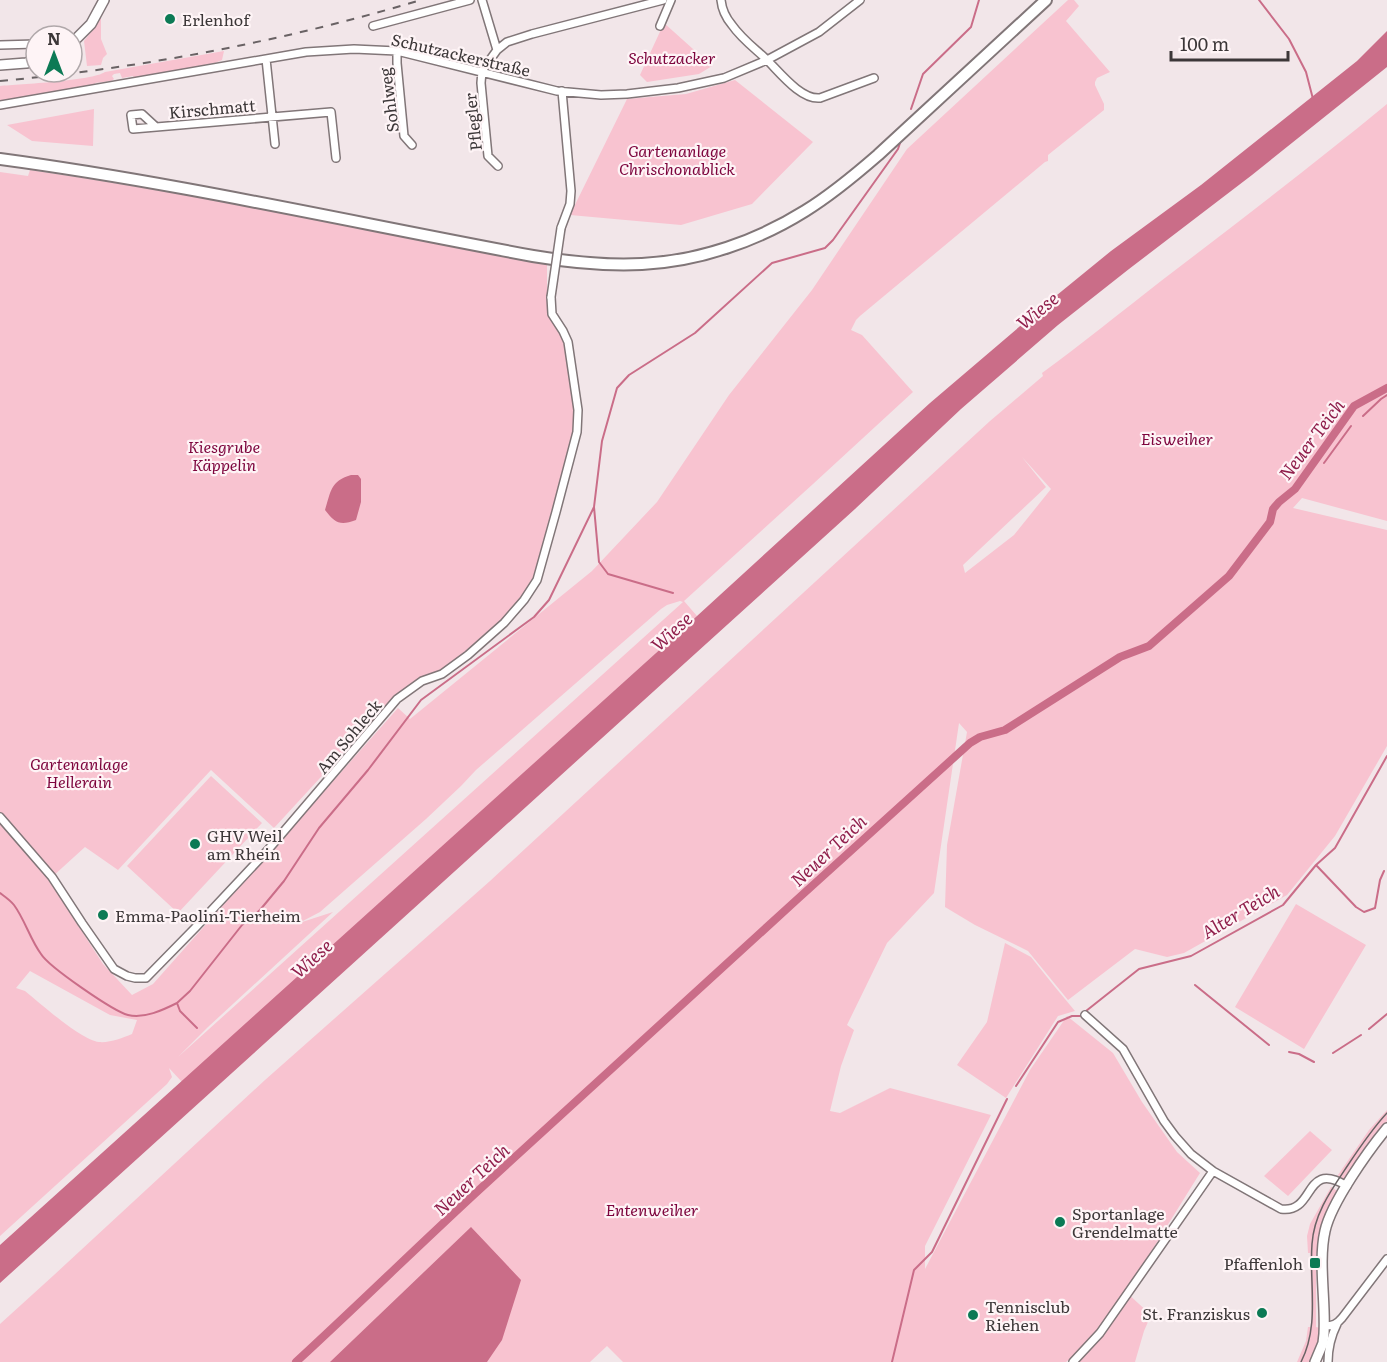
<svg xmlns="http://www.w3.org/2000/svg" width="1387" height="1362" viewBox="0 0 1387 1362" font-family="Literata,serif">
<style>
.green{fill:#f8c3d0;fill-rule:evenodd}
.water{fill:#ca6d88}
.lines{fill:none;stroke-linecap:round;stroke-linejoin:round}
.stream{stroke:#ca6d88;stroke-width:2}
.canal{stroke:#ca6d88;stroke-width:8}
.street-casing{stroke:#817678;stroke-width:10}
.secondary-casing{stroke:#817678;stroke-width:12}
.primary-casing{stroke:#817678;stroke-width:14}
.street{stroke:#fff;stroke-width:7}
.secondary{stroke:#fff;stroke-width:9}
.primary{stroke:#fff;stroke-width:10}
.tram{stroke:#696264;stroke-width:1.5}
.rail{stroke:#696264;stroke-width:2;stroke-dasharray:8 8;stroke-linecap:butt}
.street-bridge-casing{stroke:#817678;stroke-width:10;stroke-linecap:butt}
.street-bridge{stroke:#fff;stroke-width:7}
.poi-dot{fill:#0c7a55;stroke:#fef4f6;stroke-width:2}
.labels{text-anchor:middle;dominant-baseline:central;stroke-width:4.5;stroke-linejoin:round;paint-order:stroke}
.poi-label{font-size:16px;fill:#3c3738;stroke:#fef4f6;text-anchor:start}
.street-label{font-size:16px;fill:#3c3738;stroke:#fef4f6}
.park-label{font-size:16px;font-style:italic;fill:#7d043d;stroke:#fef4f6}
.water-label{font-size:18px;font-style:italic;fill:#901f4c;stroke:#fef4f6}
</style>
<rect width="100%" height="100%" fill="#f2e6e9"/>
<path class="green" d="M1068,0H1074L1079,6L1066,21L1110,72L1097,78L1095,82V85L1104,104V110L1048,155V161L1045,162L860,316L856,320L851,330L862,335L913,392L813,484L684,601L697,616L182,1082L169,1068L172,1077L167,1084L0,1236V172L28,176L30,170C203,195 375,230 547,263V296L551,297V308L570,353L577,432L541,565L524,600L450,669L412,686L361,742L358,739L355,742L354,741L274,828L211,770L118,870L85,847L52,877L41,868L103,964L132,995L153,984L398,708L410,719L592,571L657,502L729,395L812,290L907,149ZM680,601L683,602L178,1057L208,1027L333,912L299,923L320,912L426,819L461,786L476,770L661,609L667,605ZM30,971L110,1015L137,1020L132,1034C122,1038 110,1043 99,1042C81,1040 41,1004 25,991L16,988Z
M101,16V39L107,54L103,58L101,65L87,66L84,41L91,32Z
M664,23L712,66L699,74L647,82L640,75Z
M224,51L222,60L215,63L134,78L133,76L122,78L120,73L114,74L112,76L114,79L111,81L95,83V86L0,101V86C20,84 92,81 105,72Z
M735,80L813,142L752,204L681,225L570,215L627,99L686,94Z
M1387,104V521L1302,498L1293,508L1387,530V746L1335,836L1287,895L1184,953L1167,957L1135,949L1068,1000L1028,951L975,925L945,907L947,845L967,732L959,723L934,893L887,943L847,1025L854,1030L841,1066L830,1111L840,1113L890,1088L991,1115L925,1246V1269L1030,1070L1067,1016L1113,1053L1142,1102L1177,1152L1200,1173L1126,1292L1151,1315L1144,1331L1135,1362H1072L1100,1333L1120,1301L1083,1348L1066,1362H623L607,1346L590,1362H0V1324L54,1275L265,1080L490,881L990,421L1043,376L1042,373C1082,344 1121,312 1161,281C1237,223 1313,165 1387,104ZM1022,457L1051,489L1014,535L965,573L963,565L1046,487Z
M94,109L93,146L32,141L7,125Z
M211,776L262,823L178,913L127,866Z
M1296,904L1366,945L1304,1049L1235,1007Z
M1005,943L1031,957L1055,987L1075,1011L1058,1016L1006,1098L957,1065L987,1022Z
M1387,1110V1121L1344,1180L1338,1177V1175L1369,1130Z
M1310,1131L1332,1150L1288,1196L1264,1176Z
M1331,1187H1332L1338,1192C1326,1213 1320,1228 1319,1252L1316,1253V1327L1320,1328C1319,1340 1316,1351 1310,1362H1297L1306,1341L1308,1327H1312L1310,1253H1308L1307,1236L1310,1224Z"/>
<path class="water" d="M1387,31V67L1252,175L1129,269L1058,325L961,409L855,509L0,1283V1245L697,616L930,403L1046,304L1111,251L1201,185L1357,61Z
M351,475H358L361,479V502L356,520C340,526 335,523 325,510C331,492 330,481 351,475Z
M471,1227L521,1280L502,1340L487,1362H330Z"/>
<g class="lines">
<path class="stream" d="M1259,0L1289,39L1306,72L1313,99
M911,109L923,74L971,27L979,0
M1363,416L1381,399L1387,395
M1324,463L1351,426
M1296,488L1300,486
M673,593L608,574L599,562L594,507L602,441L617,388L629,375L695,333L772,263L825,248L833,240L898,149L900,143
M1316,865L1356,907L1364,912L1375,908L1380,880L1384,871
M0,893C4,896 10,900 14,905C25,920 30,939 41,954C49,967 113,1011 128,1015C144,1019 163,1010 177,1003
M1195,985L1269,1045
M1086,1011L1139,969L1191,956L1283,905L1316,865L1335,848L1387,756
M197,1028L180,1011L177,1003L190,991L242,925L260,910L284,881L319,828L368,770L421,700L534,617L549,600L594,507
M1369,1029L1387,1014
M1289,1052L1299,1054L1314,1062
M1333,1053L1361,1035
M1016,1086L1058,1022L1072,1016H1080
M892,1362L914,1270L932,1252L1007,1099"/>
<path class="canal" d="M296,1362C358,1305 418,1246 480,1189C643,1039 806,891 970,743L980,737L1005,730L1120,657L1149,646L1229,576L1270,522L1273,509L1279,502L1295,489L1354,406L1387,388"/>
<defs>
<path id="street" d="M482,0L497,50
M721,0C722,10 726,18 732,25C741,38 753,47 765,58C778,70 800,100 820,98L874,78
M373,26L470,0
M660,26L671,0
M0,45L36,44
M397,51V63L404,136L412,145
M266,59L275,144
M0,105L306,52L354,49L397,51L557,91L601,95L627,94L678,88L724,78L767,60L819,32L860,0
M155,126L142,114L131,115L133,129L331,112L336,158
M498,166L488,156L481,83L482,71L497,50L507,42L532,34L663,0
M561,228L570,204L571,191L562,91
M0,817L52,877L82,923L114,969L127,976L135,978H146L195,928L267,851L397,699L422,681L442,674L468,655L504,623L524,600L537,580L556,512L577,432L578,410L568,342L563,331L552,314L551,297
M1085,1015L1123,1049L1164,1121L1175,1136L1191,1154L1213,1171L1281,1209C1316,1214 1303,1159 1347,1186
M1325,1326C1333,1326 1337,1324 1342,1318L1387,1259
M1073,1362L1100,1333L1213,1171
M1328,1362C1328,1349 1331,1336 1337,1324"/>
<path id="secondary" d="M72,43L91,24L104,0
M0,65L26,63L36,61
M1315,1362L1323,1343L1324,1334C1326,1302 1318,1262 1325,1231C1331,1203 1368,1151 1387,1128"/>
<path id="primary" d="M0,159C179,183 355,223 533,256C569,262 605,266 642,264C700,261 757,241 805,211C831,195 855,175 878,155L1046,0"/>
</defs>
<use href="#street" class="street-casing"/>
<use href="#secondary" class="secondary-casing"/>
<use href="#primary" class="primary-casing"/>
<use href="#street" class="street"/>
<use href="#secondary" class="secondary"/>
<use href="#primary" class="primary"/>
<path class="tram" d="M1301,1362C1320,1325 1309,1283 1312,1244C1314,1213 1332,1189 1348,1165C1360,1147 1372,1129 1387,1113"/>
<path class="rail" d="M0,81C142,68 284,41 421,0"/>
<defs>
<path id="street-bridge" d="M551,297L561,228"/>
</defs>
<use href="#street-bridge" class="street-bridge-casing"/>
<use href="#street-bridge" class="street-bridge"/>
</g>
<g class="poi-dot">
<circle cx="170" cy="19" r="6"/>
<circle cx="195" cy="844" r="6"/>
<circle cx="103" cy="915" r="6"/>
<circle cx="1060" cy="1222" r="6"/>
<rect x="1309" y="1257" width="12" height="12" rx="3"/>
<circle cx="1262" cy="1313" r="6"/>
<circle cx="973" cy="1315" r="6"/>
</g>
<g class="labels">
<g class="poi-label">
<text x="182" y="19">Erlenhof</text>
<text x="207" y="835">GHV Weil<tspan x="207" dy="18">am Rhein</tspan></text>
<text x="115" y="915">Emma-Paolini-Tierheim</text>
<text x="1072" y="1213">Sportanlage<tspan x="1072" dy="18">Grendelmatte</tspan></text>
<text x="1303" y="1263" text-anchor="end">Pfaffenloh</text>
<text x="985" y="1306">Tennisclub<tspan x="985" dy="18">Riehen</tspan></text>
<text x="1250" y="1313" text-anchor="end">St. Franziskus</text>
</g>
<g class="street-label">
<text transform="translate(461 54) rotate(13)">Schutzackerstraße</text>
<text transform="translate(388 100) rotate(-97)">Sohlweg</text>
<text transform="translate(212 108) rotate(-5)">Kirschmatt</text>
<text transform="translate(472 122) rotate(-96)">Pflegler</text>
<text transform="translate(348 736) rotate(-50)">Am Sohleck</text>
</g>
<g class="park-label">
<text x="672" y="57">Schutzacker</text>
<text x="677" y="150">Gartenanlage<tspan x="677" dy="18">Chrischonablick</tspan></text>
<text x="1177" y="438">Eisweiher</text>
<text x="224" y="446">Kiesgrube<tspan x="224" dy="18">Käppelin</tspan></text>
<text x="79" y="763">Gartenanlage<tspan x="79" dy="18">Hellerain</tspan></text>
<text x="652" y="1209">Entenweiher</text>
</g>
<g class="water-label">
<text transform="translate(1037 310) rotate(-39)">Wiese</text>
<text transform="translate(1311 439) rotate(-53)">Neuer Teich</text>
<text transform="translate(671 631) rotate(-42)">Wiese</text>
<text transform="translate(828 850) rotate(-43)">Neuer Teich</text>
<text transform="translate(1240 911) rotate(-31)">Alter Teich</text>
<text transform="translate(311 958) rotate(-42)">Wiese</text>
<text transform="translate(471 1179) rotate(-43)">Neuer Teich</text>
</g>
</g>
<g transform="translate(54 54)"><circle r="28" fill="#fef4f6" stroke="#b0a8aa" stroke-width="1.5"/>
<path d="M0-4.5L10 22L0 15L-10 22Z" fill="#0c7a55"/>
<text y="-9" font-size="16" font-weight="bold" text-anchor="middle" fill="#3c3738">N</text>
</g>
<path d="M1171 51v9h117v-9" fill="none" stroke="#3c3738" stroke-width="3"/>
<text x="1180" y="51" font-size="18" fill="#3c3738" stroke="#fef4f6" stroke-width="4.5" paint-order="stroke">100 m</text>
</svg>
